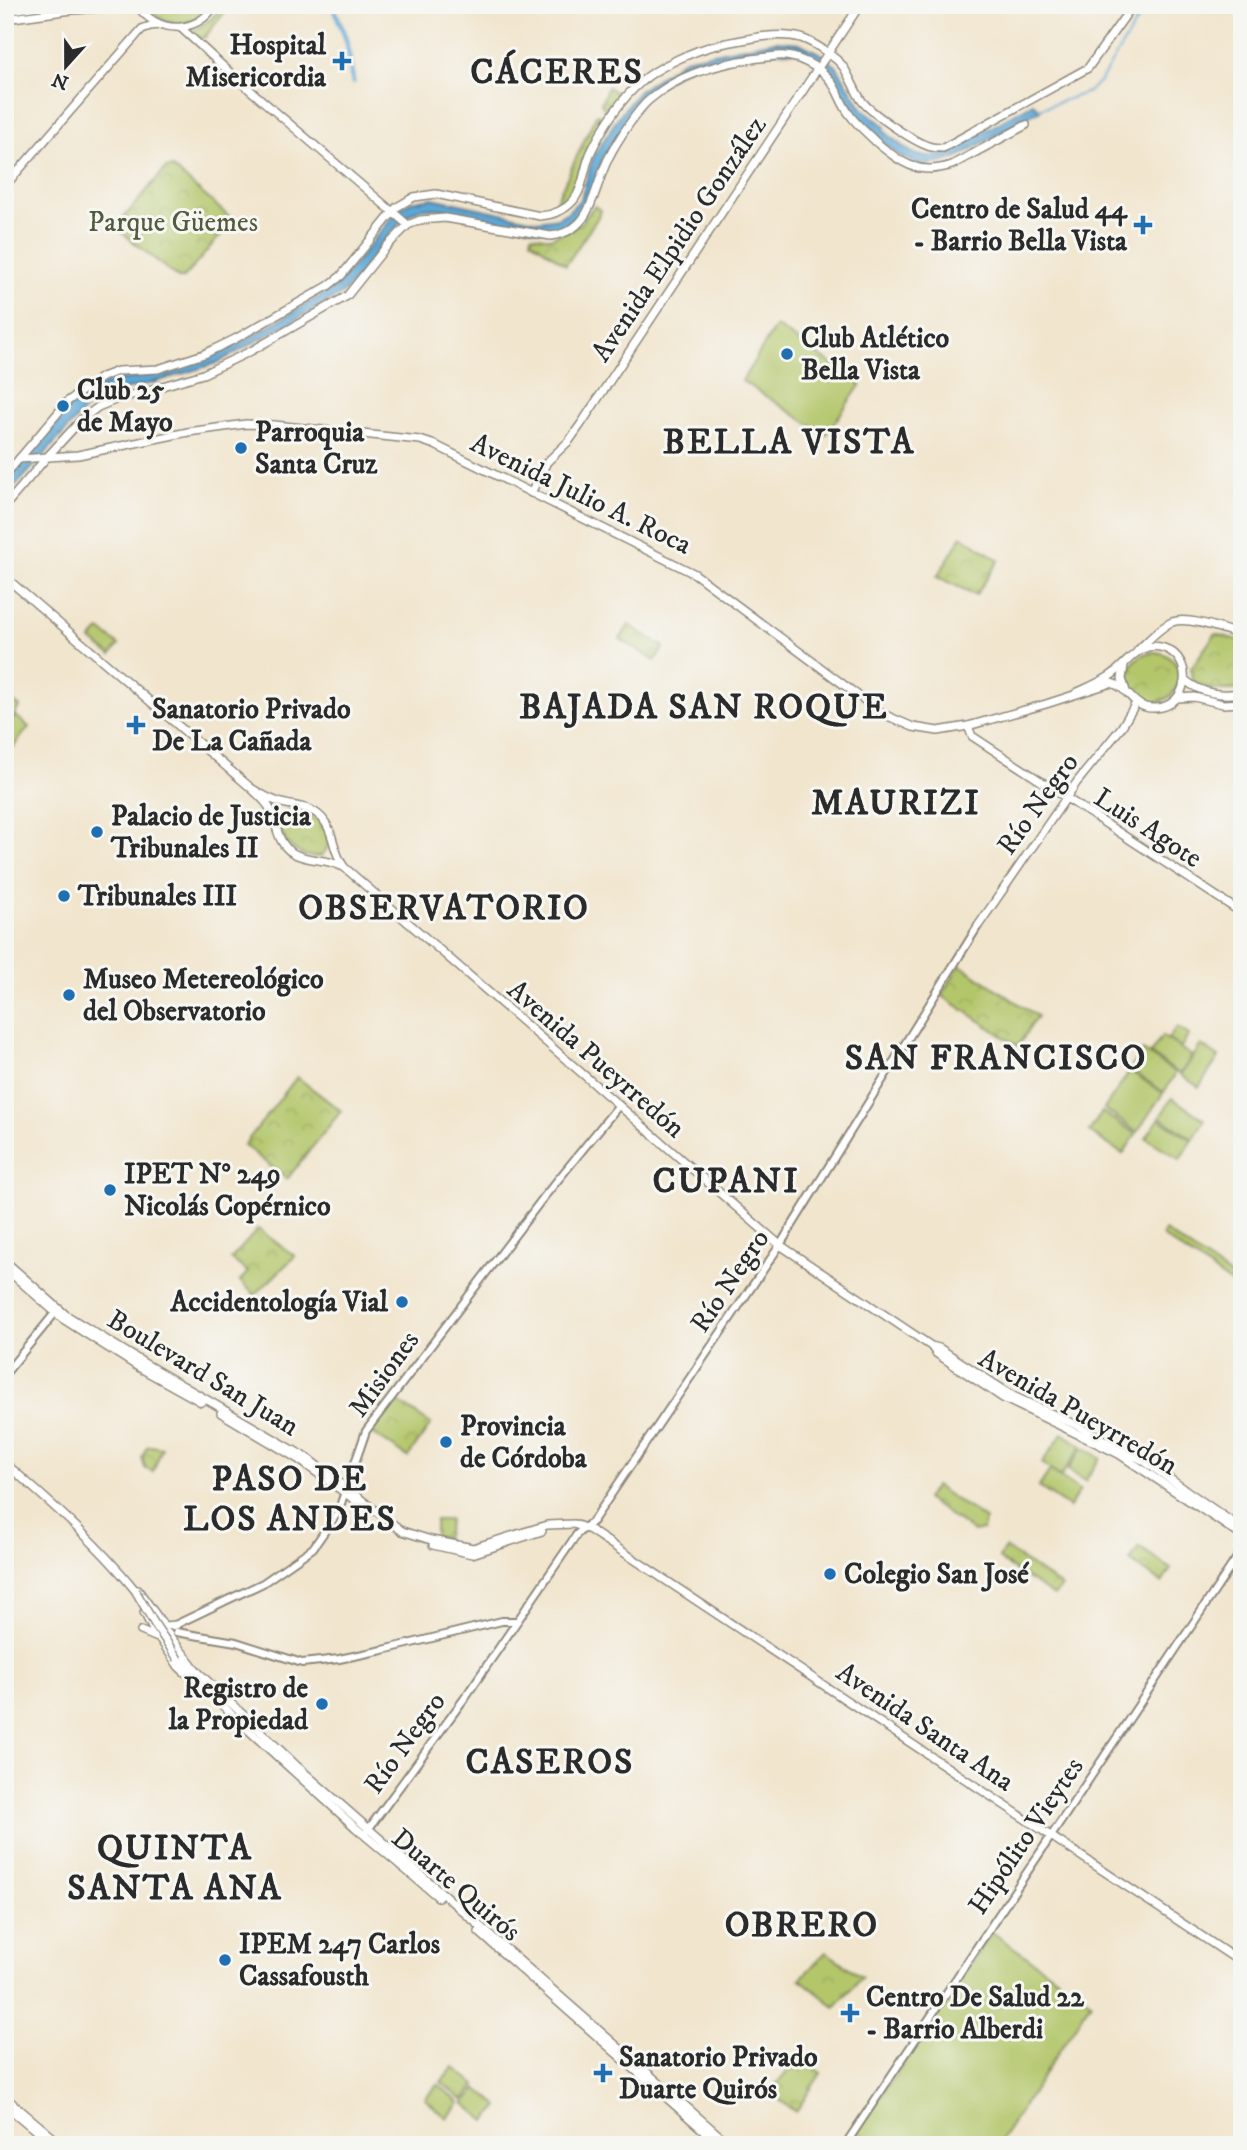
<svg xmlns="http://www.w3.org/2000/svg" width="1247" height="2150" viewBox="0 0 1247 2150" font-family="'IM FELL DW Pica',serif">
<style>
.grass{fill:#b3c66a;stroke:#6f784a;stroke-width:2}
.park{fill:url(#park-crowns);stroke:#6f784a;stroke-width:2}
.water{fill:#5ca6d4;stroke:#446880;stroke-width:2}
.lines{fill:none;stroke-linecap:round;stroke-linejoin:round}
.stream{stroke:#5ca6d4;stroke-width:2}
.canal{stroke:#5ca6d4;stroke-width:5}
.tertiary-casing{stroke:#8e887c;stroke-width:10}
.secondary-casing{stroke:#8e887c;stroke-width:10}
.primary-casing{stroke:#8e887c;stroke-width:10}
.tertiary{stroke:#fff;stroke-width:6}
.secondary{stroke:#fff;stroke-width:7}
.primary{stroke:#fff;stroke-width:7}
.secondary-bridge-casing{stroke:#8e887c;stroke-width:10;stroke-linecap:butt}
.secondary-bridge{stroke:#fff;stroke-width:7}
.poi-dot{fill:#1f6fb2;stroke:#f6f6f2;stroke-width:2.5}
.labels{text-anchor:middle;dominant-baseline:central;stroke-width:6;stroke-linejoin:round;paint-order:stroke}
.poi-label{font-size:28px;font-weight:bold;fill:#2b2b2b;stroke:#f6f6f2;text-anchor:start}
.park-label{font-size:28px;fill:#545a3e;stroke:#f6f6f2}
.street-label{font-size:28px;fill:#2b2b2b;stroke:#f6f6f2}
.district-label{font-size:35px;font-weight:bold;letter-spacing:2px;fill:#2b2b2b;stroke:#f6f6f2}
</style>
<defs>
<pattern id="park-crowns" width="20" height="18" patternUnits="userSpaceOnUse" patternTransform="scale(1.75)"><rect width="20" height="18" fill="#b3c66a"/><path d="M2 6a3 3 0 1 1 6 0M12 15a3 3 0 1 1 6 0" fill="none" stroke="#9aaa5c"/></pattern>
</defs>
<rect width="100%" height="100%" fill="#f6f6f2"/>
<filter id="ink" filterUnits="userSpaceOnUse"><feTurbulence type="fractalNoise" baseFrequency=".0143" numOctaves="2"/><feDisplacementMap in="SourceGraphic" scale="14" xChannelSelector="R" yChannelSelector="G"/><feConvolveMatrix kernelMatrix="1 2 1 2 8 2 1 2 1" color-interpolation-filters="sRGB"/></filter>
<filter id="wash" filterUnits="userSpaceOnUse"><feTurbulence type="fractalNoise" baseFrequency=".00686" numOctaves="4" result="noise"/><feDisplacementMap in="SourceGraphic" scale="28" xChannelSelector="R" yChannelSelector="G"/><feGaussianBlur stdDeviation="1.57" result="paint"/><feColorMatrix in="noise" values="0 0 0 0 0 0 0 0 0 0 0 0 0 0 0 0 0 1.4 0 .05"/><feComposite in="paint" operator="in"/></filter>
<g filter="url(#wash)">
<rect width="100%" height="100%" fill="#f1e5cd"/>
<path class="grass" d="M223,5L228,8L204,38H196L193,31L212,18Z
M776,326L861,384L826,435L742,381Z
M100,630L119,645L111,655L91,640Z
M5,695L20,707L8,722L5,720Z
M16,716L29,727L11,750L5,746V729Z
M1177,1027L1189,1035L1181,1047L1168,1039Z
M1162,1036L1192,1056L1180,1074L1150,1054Z
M1201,1045L1219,1057L1199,1087L1181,1075Z
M1143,1051L1176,1073L1164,1092L1130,1070Z
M1130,1071L1163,1093L1137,1132L1104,1109Z
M1172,1098L1205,1120L1193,1139L1160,1117Z
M1102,1112L1136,1134L1123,1154L1089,1132Z
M1159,1119L1192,1140L1180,1159L1146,1138Z
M1165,1231L1242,1284L1241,1290L1162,1236Z
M1063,1433L1082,1446L1061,1476L1042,1463Z
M1083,1447L1100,1458L1085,1481L1068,1470Z
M1050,1470L1080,1490L1069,1507L1039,1487Z
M992,1932L1091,2002L998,2145H876L857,2132Z
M454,2067L476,2085L463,2100L441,2082Z
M438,2084L460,2103L447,2118L425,2099Z
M477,2088L499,2106L486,2121L464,2103Z"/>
<path class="park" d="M145,5H211C193,30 163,27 145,5Z
M608,87L622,97L611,111L603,107L601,103Z
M598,114L605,119V122C597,133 590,143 585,156C576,177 577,200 552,210L596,115Z
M166,168H173L233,220L184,278H178L120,231L119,223Z
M594,206L600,210L598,217L566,265L531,240L532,235L551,238L580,224Z
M962,536L999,560L976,595L937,577Z
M629,625L664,647L655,661L620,639Z
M1215,634L1242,641V662L1240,665L1242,668L1241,689C1224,691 1206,691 1192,680L1191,668Z
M1129 677a25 25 0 1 1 50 0a25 25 0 1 1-50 0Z
M295,808C315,813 341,836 322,855C293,867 259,814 295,808Z
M960,965L1037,1016L1018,1046L941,995Z
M297,1077L341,1111L287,1179L244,1145Z
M258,1229L295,1256L255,1295L240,1281L248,1272L231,1259Z
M394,1399L431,1424L408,1457L371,1432Z
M152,1446L162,1448L153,1472L145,1468L142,1457L147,1447Z
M935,1486L985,1519L983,1530L974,1532L926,1499Z
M435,1520H450L445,1539L435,1536Z
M1139,1547L1171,1569L1162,1583L1130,1561Z
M1005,1548L1061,1586L1054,1596L1000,1560L999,1558Z
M826,1952L862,1977L835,2007L800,1979Z
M799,2058L821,2073L796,2112L769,2092Z"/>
<path class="water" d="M775,41L799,43L823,55L837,67L862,108L885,127L883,130C904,148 916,163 946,154L1033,103L1040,110L958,157L940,163L921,165L901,157L870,132L854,115L833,76L818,63L798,52L775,51L702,63L688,67L652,90L641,102L602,161L592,195L582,212L563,227L550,231L538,230C517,226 437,204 421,209C404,214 389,236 378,249C366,265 357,282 340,295L217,363L156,382L108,394L89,405L5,498V480L73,403L94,389L114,381L145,376L178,367L235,346L336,287L398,210L410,202L432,198L538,221L558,218L569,211L581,199L593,157L619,116L639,91L685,59Z"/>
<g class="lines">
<path class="stream" d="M1039,109L1088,92L1101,80L1135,24L1151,5"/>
<path class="canal" d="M333,5L347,42L353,82"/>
</g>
</g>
<g filter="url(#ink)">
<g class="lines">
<defs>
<path id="tertiary" d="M5,1374L55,1313
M173,1626L263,1583L313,1548L338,1512L366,1431L543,1198L619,1105
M176,1632L236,1642L302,1663L339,1659L383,1650L502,1621H517
M367,1831L464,1699L577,1534L593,1521L780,1245L978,926
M845,2145L1242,1550"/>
<path id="secondary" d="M137,5C156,34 197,35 215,5
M181,28L236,78L408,225
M47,457L82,419L98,407L115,400L203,374L251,351L347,296L386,247L408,225L420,220L445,218L551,236C591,231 592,196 605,166C611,150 636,111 649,100C683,70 732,60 777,56C795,54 822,67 832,83C839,93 842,105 850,115C857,125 867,133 876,142C901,163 918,176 952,165L1026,125
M19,459L68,401L102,377L118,371L158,369L204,354L235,339L328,286L341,276L397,207L414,197L436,194L540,216C552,215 564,211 573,201C584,188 584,167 591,152C603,127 620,100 641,82C657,67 695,50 717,45C743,40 775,31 801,38C813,42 838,58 844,68C851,79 855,91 862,101C871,113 913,141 928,146C933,148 938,148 943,148L1088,68L1133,5
M531,493L547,462L569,441L581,424L860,5
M5,577L251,788C258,795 266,801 270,809C277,824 277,844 293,853C308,862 326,858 341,866
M1138,650C1148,641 1160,627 1172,622C1191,616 1223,630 1242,635
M968,726L972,736L1242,913
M251,788C259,793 267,798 276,801C293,808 313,804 325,822C335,836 332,850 344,867L780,1245L931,1346L939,1348L1013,1396L1074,1424L1144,1461L1242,1529
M978,926L1077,782L1121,728L1136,703
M931,1346L936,1353L1003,1398L1119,1454L1242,1536
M5,1463C51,1503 97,1543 135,1590
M138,1590L164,1626L176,1625
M144,1612L153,1630
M165,1630L197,1671L298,1767L730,2145
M141,1631L160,1639L179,1667L208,1693
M178,1659L230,1713L269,1749L356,1828L438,1897
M479,1932L720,2145"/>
<path id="primary" d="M5,11L44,5
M5,19L72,10L128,6L138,7
M5,186L142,29L150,26L160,25
M5,475L19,459L78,455L188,432L246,424L274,425L420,440L435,445L695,574L883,714L913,727L938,731L968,726L1046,704L1111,683C1130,687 1132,710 1156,708C1189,706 1195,659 1164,648C1139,639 1127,665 1110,676C1099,683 1087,688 1076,693
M5,506L47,457
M1124,665L1122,679L1126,691
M1185,680C1202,694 1220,696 1242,693
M1178,698L1194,697L1223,704L1242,703
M5,1261L66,1315L144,1363L307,1458L402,1531L431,1540L473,1548L547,1525L574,1524L590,1530L1242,1963
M5,1268L63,1319L140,1368L201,1402
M221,1413L298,1459L363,1506
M433,1545L472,1554L542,1531
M5,2097L62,2145
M5,2105L53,2145"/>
</defs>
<use href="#tertiary" class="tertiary-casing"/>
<use href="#secondary" class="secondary-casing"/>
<use href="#primary" class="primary-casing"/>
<use href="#tertiary" class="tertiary"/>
<use href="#secondary" class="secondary"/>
<use href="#primary" class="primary"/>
<defs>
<path id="secondary-bridge" d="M135,1590L154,1623L178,1659"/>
</defs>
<use href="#secondary-bridge" class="secondary-bridge-casing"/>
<use href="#secondary-bridge" class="secondary-bridge"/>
</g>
</g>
<g class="poi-dot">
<path d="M338.5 50.5h7v7h7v7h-7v7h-7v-7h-7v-7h7z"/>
<path d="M1139.5 214.5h7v7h7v7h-7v7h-7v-7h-7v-7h7z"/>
<circle cx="787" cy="354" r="7"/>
<circle cx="63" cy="406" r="7"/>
<circle cx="241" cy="448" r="7"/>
<path d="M132.5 714.5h7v7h7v7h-7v7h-7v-7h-7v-7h7z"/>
<circle cx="97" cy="832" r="7"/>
<circle cx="64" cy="896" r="7"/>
<circle cx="69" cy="995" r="7"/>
<circle cx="110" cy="1190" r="7"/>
<circle cx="402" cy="1302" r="7"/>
<circle cx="446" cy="1442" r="7"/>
<circle cx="830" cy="1574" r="7"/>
<circle cx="322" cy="1704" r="7"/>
<circle cx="225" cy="1960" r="7"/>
<path d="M846.5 2002.5h7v7h7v7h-7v7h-7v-7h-7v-7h7z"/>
<path d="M599.5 2062.5h7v7h7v7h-7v7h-7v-7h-7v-7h7z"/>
</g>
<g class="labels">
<g class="poi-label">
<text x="326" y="45" text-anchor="end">Hospital<tspan x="326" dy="32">Misericordia</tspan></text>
<text x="1127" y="209" text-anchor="end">Centro de Salud 44<tspan x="1127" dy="32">- Barrio Bella Vista</tspan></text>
<text x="801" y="338">Club Atlético<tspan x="801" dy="32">Bella Vista</tspan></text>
<text x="77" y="390">Club 25<tspan x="77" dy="32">de Mayo</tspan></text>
<text x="255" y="432">Parroquia<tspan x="255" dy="32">Santa Cruz</tspan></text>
<text x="152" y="709">Sanatorio Privado<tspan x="152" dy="32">De La Cañada</tspan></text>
<text x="111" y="816">Palacio de Justicia<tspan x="111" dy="32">Tribunales II</tspan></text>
<text x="78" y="896">Tribunales III</text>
<text x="83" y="979">Museo Metereológico<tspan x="83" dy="32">del Observatorio</tspan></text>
<text x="124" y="1174">IPET N° 249<tspan x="124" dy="32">Nicolás Copérnico</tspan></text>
<text x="388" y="1302" text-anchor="end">Accidentología Vial</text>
<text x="460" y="1426">Provincia<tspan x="460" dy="32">de Córdoba</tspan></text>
<text x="844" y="1574">Colegio San José</text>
<text x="308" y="1688" text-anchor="end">Registro de<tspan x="308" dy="32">la Propiedad</tspan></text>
<text x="239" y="1944">IPEM 247 Carlos<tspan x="239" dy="32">Cassafousth</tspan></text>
<text x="866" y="1997">Centro De Salud 22<tspan x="866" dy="32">- Barrio Alberdi</tspan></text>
<text x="619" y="2057">Sanatorio Privado<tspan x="619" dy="32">Duarte Quirós</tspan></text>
</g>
<g class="park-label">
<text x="173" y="222">Parque Güemes</text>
</g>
<g class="street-label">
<text transform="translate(679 239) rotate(-56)">Avenida Elpidio González</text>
<text transform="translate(581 494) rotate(26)">Avenida Julio A. Roca</text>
<text transform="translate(1038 804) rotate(-54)">Río Negro</text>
<text transform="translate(1148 828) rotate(33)">Luis Agote</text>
<text transform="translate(596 1059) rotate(41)">Avenida Pueyrredón</text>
<text transform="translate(730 1281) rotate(-56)">Río Negro</text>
<text transform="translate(203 1373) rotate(31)">Boulevard San Juan</text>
<text transform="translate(384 1374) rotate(-54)">Misiones</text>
<text transform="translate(1078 1412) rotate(30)">Avenida Pueyrredón</text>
<text transform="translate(925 1727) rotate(34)">Avenida Santa Ana</text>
<text transform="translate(405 1743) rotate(-54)">Río Negro</text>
<text transform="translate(1026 1836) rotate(-56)">Hipólito Vieytes</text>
<text transform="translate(456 1885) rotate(40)">Duarte Quirós</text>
</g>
<g class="district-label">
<text x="557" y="73">CÁCERES</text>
<text x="789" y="443">BELLA VISTA</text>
<text x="704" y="708">BAJADA SAN ROQUE</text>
<text x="896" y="804">MAURIZI</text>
<text x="444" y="909">OBSERVATORIO</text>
<text x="996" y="1059">SAN FRANCISCO</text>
<text x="726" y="1182">CUPANI</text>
<text x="290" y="1480">PASO DE<tspan x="290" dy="40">LOS ANDES</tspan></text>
<text x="550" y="1763">CASEROS</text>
<text x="175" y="1849">QUINTA<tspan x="175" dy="40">SANTA ANA</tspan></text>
<text x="802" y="1926">OBRERO</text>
</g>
</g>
<rect width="1247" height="2150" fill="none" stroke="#f6f6f2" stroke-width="28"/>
<g transform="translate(66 66) rotate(201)" stroke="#f6f6f2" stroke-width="5" paint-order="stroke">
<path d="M0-5L12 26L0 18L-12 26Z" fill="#2b2b2b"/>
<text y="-10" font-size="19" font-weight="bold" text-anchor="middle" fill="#2b2b2b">N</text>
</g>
</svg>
